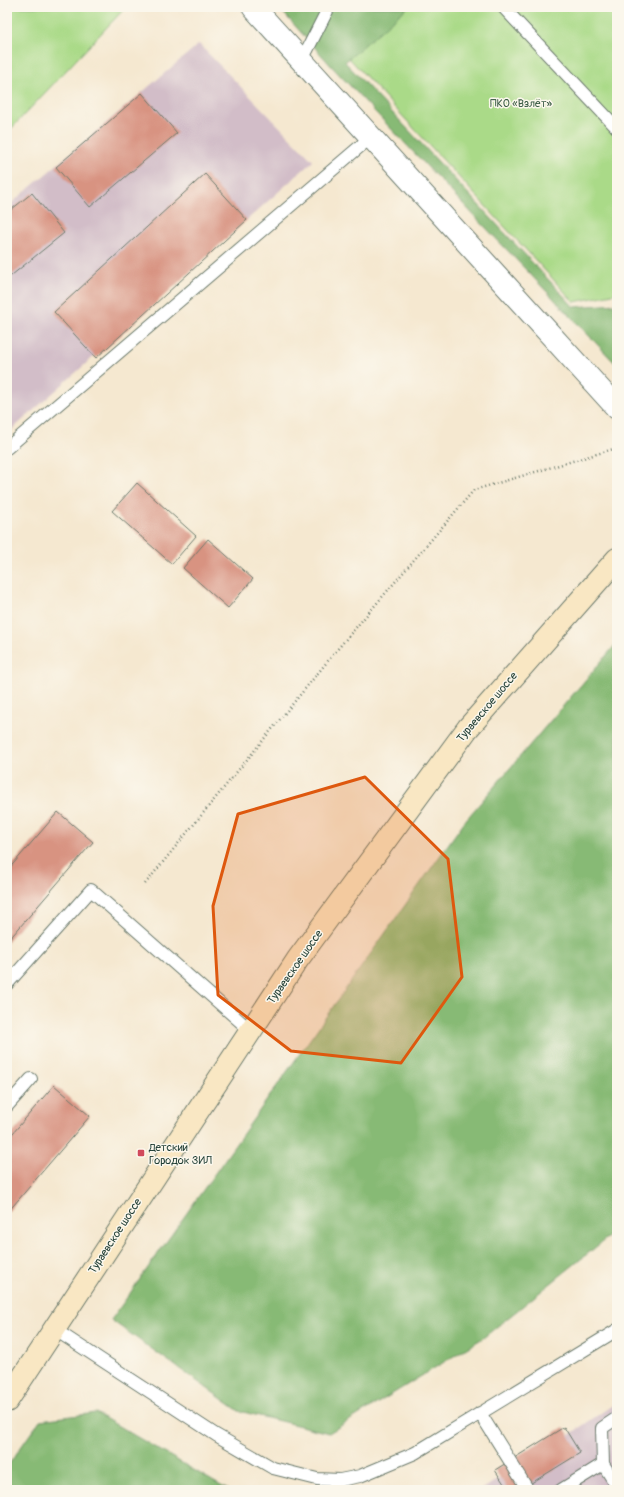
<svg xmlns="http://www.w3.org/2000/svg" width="624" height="1497" viewBox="0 0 624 1497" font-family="Pangolin,sans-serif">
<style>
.industrial{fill:#d2bdc8}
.green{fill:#aada88;stroke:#648c5e}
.forest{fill:#87ba74;stroke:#537c54}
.building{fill:#d89381}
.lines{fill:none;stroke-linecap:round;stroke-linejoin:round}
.service-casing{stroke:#6a796b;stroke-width:14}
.minor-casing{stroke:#6a796b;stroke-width:24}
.secondary-casing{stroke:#6a796b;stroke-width:24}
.path{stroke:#6a796b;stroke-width:2.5;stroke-dasharray:1 3;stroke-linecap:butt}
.service{stroke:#fff;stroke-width:12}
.minor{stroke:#fff;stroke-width:22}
.secondary{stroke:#f9e7c3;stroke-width:22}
.marked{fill:#de580e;fill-opacity:0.2;stroke:#de580e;stroke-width:3;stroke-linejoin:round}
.poi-dot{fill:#d1495b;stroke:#fbf7ec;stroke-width:1.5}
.labels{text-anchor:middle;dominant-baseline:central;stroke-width:3;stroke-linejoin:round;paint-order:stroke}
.park-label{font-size:11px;fill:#3b5c45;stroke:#fbf7ec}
.street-label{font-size:11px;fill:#1f3d34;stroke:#fbf7ec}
.poi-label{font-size:11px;fill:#1f3d34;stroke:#fbf7ec;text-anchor:start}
</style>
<rect width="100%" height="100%" fill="#fbf7ec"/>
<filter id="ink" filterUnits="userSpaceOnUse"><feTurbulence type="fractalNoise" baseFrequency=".025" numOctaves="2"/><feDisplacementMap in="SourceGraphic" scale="8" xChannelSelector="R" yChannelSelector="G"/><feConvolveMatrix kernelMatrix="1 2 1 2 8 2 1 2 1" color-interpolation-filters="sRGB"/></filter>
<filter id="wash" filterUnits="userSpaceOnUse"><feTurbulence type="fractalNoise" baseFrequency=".012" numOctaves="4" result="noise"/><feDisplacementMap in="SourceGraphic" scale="16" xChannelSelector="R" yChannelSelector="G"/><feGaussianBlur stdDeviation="0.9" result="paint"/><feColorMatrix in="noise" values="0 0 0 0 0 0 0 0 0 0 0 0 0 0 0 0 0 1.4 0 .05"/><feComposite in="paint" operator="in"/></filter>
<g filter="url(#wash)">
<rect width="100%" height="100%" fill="#f5e8d0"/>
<path class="industrial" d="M199,44L313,161L7,434V207Z
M617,1402V1490H481L500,1478L495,1470L564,1427L569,1435Z"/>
<path class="green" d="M7,7H126L7,133Z
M302,7H617V293L574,302Z"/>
<path class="forest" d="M278,7H408L345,62L574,307L617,304V365L335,70Z
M617,643V1230L483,1338L329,1433L239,1411L111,1320L464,822Z
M96,1413L228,1490H7V1467L40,1420Z"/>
<g id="blocks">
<path class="building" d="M142,93L177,133L90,207L56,167Z
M205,174L247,220L96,358L54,312Z
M32,193L64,233L7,279V213Z
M137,483L196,536L172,564L112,511Z
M208,539L253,579L228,608L183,568Z
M58,812L93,842L7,942V871Z
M54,1085L90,1116L7,1213V1140Z
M564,1427L580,1453L520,1490H508L495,1470Z"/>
</g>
</g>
<g filter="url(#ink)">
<use href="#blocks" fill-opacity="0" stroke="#6a796b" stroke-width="1"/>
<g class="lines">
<defs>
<path id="service" d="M503,7L617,128
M302,60L329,7
M7,448L371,137
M7,984L91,890L251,1031
M7,1106L31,1079
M54,1329L216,1435L273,1468L317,1479L340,1480L360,1476L415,1453L617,1330
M480,1413L528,1490
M603,1464L602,1428L617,1418
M561,1490L603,1464L617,1486"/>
<path id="minor" d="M253,7L617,408"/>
<path id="secondary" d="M7,1401L298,959L468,728L617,559"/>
</defs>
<use href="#service" class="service-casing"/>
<use href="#minor" class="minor-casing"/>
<use href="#secondary" class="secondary-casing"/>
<path class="path" d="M145,884L341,645L474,490L617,448"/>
<use href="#service" class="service"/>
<use href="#minor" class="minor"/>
<use href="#secondary" class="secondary"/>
</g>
</g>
<path class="marked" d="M365,777L448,859L462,977L401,1063L291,1051L218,995L213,906L238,814Z"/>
<rect class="poi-dot" x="137" y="1149" width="8" height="8" rx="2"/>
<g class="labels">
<g class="park-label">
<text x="521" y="103">ПКО «Взлёт»</text>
</g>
<g class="street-label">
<text transform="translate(487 707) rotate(-50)">Тураевское шоссе</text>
<text transform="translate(295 967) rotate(-55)">Тураевское шоссе</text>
<text transform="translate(115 1236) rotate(-57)">Тураевское шоссе</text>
</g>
<g class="poi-label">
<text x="149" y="1147">Детский<tspan x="149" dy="13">Городок ЗИЛ</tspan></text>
</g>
</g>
<rect width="624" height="1497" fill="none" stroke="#fbf7ec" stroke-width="24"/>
</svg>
